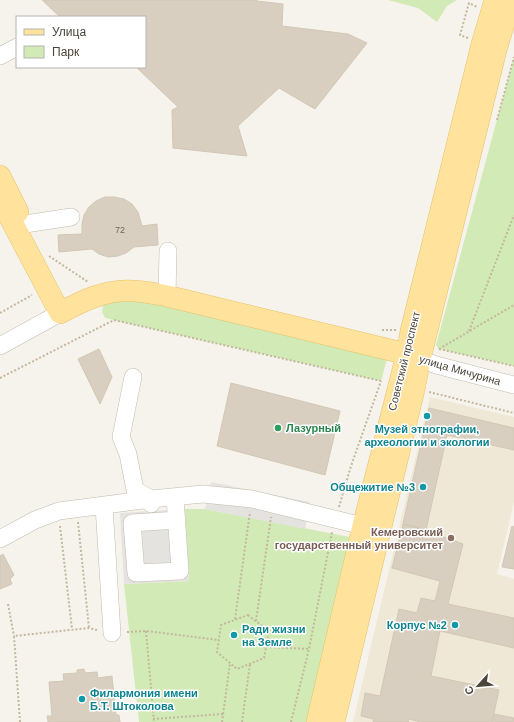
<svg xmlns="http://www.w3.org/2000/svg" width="514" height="722" viewBox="0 0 514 722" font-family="Helvetica,sans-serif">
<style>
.education{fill:#efe8d6}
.green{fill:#d2eab5}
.parking{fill:#e5e3e0}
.building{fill:#d8cfc1;stroke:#d3c7b4}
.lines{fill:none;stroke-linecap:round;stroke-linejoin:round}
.minor-casing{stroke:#c2bbae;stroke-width:18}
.major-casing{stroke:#e6c16a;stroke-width:22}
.path{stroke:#c4b79f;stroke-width:2;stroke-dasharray:2 2;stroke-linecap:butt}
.minor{stroke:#fff;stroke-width:17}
.major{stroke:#ffe39c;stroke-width:21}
.major-bridge-casing{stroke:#e6c16a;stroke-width:22;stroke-linecap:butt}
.major-bridge{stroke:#ffe39c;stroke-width:21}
.culture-dot{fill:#0f9aa8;stroke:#fff;stroke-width:1.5}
.leisure-dot{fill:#2e9e5b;stroke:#fff;stroke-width:1.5}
.education-dot{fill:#8d6e63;stroke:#fff;stroke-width:1.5}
.labels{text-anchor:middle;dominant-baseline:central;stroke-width:3;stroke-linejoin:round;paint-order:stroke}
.number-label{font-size:9px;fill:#6e675b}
.street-label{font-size:11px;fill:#4b4439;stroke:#fff}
.leisure-label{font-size:11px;font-weight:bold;fill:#27864d;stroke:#fff;text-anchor:start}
.culture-label{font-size:11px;font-weight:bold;fill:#0d838f;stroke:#fff;text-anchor:end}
.education-label{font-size:11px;font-weight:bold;fill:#785e54;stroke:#fff;text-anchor:end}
</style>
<rect width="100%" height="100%" fill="#f6f3ec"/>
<path class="education" d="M430,397L514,417V502L497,574L514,579V722H353Z"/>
<path class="green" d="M388,0H457L447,6L437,22L418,8Z
M514,57V366L439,349L436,345Z
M118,295L388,355L381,381L105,318L102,312L103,305Z
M185,509H205L350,537L308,722H139L124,584L189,581Z"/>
<path class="parking" d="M211,482L310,502L305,529L205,509Z
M185,509L189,581L124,584L120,513Z"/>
<path class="building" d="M42,0H256L257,1L283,4L282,26L348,34L367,43L315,109L279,88L238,126L247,156L173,148L172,110L178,107L136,67H145V17H60Z
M105,197H114L124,199L132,204L138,212L142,226L157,224L158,245L134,247L126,253L118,256L108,257L99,254L92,249L59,252L58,235L82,234V224L84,215L89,207L96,201Z
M99,349L112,377L100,404L78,359Z
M231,383L340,411L325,475L217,446Z
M429,408L514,428V450L447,435L426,530L403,524Z
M403,524L426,530L463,544L448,604L514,618V648L440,631L431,676L499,690L492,722H421L409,719L408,722H373L374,719L361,716L365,693L380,696L399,609L417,613L421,598L435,601L440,581L392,568Z
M512,526L514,527V569L502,567Z
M3,554L14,575L10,579L12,584L0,589V556Z
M84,669L85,673L97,672L98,678L112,676L116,715H119L120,722H48L47,716H52L49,682L64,681L63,674L77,673V670Z
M494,714L514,718V722H492Z"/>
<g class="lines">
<defs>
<path id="minor" d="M0,56L17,47
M25,224L71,217
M167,296L168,251
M0,346L60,313
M409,354L436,365L514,385
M133,377L121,437L128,454L135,490L151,499V504
M175,497L180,571L136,573L132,523L177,520
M104,506L112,633
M0,539L35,520L59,511L151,499L203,494L252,499L363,526"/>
<path id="major" d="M0,176L18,212
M0,199L60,313C82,301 106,289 133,291C144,291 156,294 167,296L407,354
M317,722L363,526L407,354L411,331L482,44
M334,722L414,390L420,359L496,50"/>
</defs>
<use href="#minor" class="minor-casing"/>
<use href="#major" class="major-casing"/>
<path class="path" d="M468,38L460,35L469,3L477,7
M497,120L514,57
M49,256L88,282
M0,313L32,295
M382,330H396
M469,331L514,215
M439,349L514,366
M439,349L514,305
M0,378L114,320L381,381L383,380
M429,392L514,413
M339,507L351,466L381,381
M78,522L89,628
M60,526L72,629
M8,604L14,636
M248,615L269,631L264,658L237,669L217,652L221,625Z
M235,619L250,512
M256,621L271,517
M146,631L154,722
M127,632L146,631L219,640
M266,647L309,649
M153,719L223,714
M20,722L14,636L89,628L97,630
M222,722L230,663
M242,722L250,664
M291,722L309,649L332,532"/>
<use href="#minor" class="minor"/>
<use href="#major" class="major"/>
<defs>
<path id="major-bridge" d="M482,44L495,0
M496,50L511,0"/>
</defs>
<use href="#major-bridge" class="major-bridge-casing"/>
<use href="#major-bridge" class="major-bridge"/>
</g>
<g class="culture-dot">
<circle cx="427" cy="416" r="4"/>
<circle cx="423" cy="487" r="4"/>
<circle cx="455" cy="625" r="4"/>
<circle cx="234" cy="635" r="4"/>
<circle cx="82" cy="699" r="4"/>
</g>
<circle class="leisure-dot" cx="278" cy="428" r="4"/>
<circle class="education-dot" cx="451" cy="538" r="4"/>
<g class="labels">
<g class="number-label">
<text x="120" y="230">72</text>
</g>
<g class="street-label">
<text transform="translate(404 361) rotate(-76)">Советский проспект</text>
<text transform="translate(460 370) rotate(16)">улица Мичурина</text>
</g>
<g class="leisure-label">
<text x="286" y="428">Лазурный</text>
</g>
<g class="culture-label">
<text x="427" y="429" text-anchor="middle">Музей этнографии,<tspan x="427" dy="13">археологии и экологии</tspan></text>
<text x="415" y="487">Общежитие №3</text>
<text x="447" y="625">Корпус №2</text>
<text x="242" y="629" text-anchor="start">Ради жизни<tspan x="242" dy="13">на Земле</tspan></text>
<text x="90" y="693" text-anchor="start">Филармония имени<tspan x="90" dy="13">Б.Т. Штоколова</tspan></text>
</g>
<g class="education-label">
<text x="443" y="532">Кемеровский<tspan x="443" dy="13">государственный университет</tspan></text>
</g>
</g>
<rect x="16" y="16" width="130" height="52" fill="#ffffff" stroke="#b7b4b0"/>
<rect x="24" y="29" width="20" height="6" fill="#ffe39c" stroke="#b7b4b0"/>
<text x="52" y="36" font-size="12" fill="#4b4439">Улица</text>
<rect x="24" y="46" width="20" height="12" fill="#d2eab5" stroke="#b7b4b0"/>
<text x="52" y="56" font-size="12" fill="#4b4439">Парк</text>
<g transform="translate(478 686) rotate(243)" stroke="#ffffff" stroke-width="3" paint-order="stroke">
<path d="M0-3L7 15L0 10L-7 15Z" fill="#4b4439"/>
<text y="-6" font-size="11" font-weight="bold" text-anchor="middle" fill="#4b4439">С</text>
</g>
</svg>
